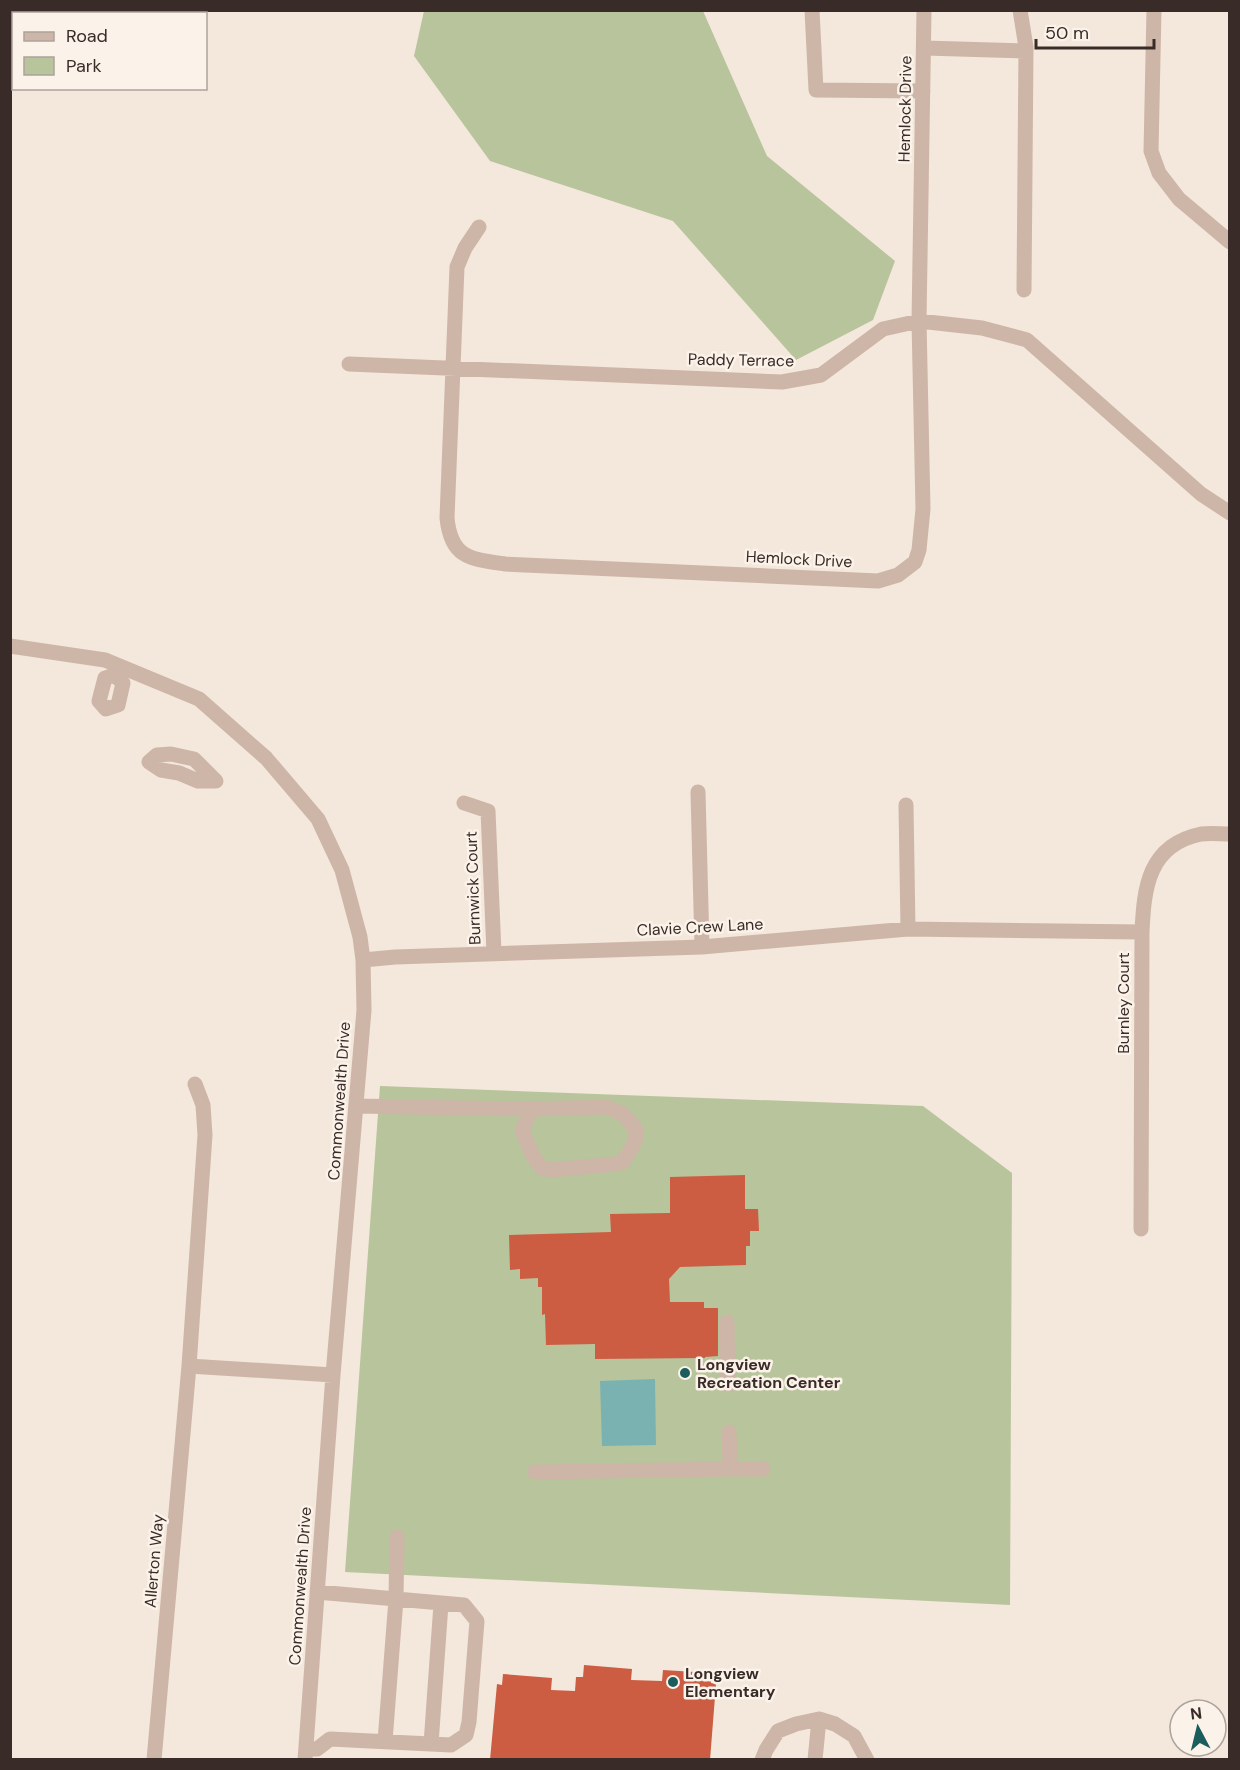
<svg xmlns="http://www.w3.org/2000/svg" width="1240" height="1770" viewBox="0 0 1240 1770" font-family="'DM Sans',sans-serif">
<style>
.green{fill:#b8c49b}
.water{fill:#7ab2b2}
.building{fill:#cc5c42}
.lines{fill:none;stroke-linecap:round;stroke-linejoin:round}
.minor{stroke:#cdb6a7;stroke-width:15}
.poi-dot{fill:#1b5c5d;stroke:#fbf2e9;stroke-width:2}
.labels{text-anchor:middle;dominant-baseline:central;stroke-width:5;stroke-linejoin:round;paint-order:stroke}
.street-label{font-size:16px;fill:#392c28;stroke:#fbf2e9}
.poi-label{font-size:16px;font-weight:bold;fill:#392c28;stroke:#fbf2e9;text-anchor:start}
</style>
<rect width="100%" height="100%" fill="#f4e7dc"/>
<path class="green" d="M424,11H703L767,156L895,261L873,320L796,360L673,221L490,161L414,56Z
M380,1086L923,1106L1012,1173L1010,1605L345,1572Z"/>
<path class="water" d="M655,1379L656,1445L602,1446L600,1381Z"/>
<path class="building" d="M745,1175V1209H758L759,1231H750V1246H746V1265L680,1267L669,1279L670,1302H704V1308H718V1356L705,1357V1358L595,1359V1344L546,1345L545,1314L542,1315V1287H538V1278L520,1279V1269L510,1270L509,1235L611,1232L610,1214L670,1213V1177Z
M584,1665L632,1669L631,1680L662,1681L663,1670L711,1673V1683L716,1684L710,1760H490L497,1684L502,1685L503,1674L552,1678L551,1690L575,1691L576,1677H583Z"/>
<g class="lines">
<path class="minor" d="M812,10L816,90L923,91
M1020,10L1026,47L1024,290
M1154,10L1151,151L1159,173L1179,199L1230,242
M924,48L1026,51
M479,227L465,248L457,267L447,518C451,558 470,559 505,564L878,581L898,575L915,562L919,550L923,509L919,321L924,10
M349,364L782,382L821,375L883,329L919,321L982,328L1027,340L1201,494L1230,513
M10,646L105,660L199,699L266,758L318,819L342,870L360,937L363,960L364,1010L333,1375L305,1760
M114,675L123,683L118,705L106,709L99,701L105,678Z
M171,754L194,759L216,781H198L179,773L161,770L149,762L157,755Z
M698,792L702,947
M464,803L488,811L494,953
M906,805L908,929
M363,960L395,957L702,947L908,929L1142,932
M357,1106L531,1109
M607,1107L623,1114L636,1129L635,1142L623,1162L615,1164L552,1170L542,1168L534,1158L522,1131L531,1109Z
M1141,1229L1142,932C1144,888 1148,845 1201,834C1210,833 1221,834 1230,834
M727,1322L728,1385
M189,1366L333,1375
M730,1469H763
M535,1472L730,1469L729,1432
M385,1741L396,1599L397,1537
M431,1744L441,1604
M306,1749H317L330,1739L451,1745L466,1735L469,1722L477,1621L464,1605L317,1592
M154,1760L189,1366L205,1135L203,1105L195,1084
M762,1760L766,1750L778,1731L796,1724L819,1719L835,1724L854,1736L867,1760
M815,1760L819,1719"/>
</g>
<g class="poi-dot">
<circle cx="685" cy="1373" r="6"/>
<circle cx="673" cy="1682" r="6"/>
</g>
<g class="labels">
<g class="street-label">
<text transform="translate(905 109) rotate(-89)">Hemlock Drive</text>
<text transform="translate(741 360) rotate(1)">Paddy Terrace</text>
<text transform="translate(799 559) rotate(3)">Hemlock Drive</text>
<text transform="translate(473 888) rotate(-92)">Burnwick Court</text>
<text transform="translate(700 927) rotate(-3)">Clavie Crew Lane</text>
<text transform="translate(1123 1003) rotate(-90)">Burnley Court</text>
<text transform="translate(339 1101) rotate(-86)">Commonwealth Drive</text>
<text transform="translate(154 1561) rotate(-85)">Allerton Way</text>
<text transform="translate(300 1586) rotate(-86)">Commonwealth Drive</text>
</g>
<g class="poi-label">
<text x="697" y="1364">Longview<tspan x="697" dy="18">Recreation Center</tspan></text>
<text x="685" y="1673">Longview<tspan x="685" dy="18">Elementary</tspan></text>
</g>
</g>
<rect width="1240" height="1770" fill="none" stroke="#392c28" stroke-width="24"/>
<rect x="12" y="12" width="195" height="78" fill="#fbf2e9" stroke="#ada39c" stroke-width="1.5"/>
<rect x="24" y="32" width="30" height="9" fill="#cdb6a7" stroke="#ada39c" stroke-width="1.5"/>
<text x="66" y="42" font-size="18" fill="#392c28">Road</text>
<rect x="24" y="57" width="30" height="18" fill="#b8c49b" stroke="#ada39c" stroke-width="1.5"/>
<text x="66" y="72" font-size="18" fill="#392c28">Park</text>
<g transform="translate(1198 1728) rotate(353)"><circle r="28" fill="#fbf2e9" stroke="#ada39c" stroke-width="1.5"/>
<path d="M0-4.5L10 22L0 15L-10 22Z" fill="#1b5c5d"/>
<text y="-9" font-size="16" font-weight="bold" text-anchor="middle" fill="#392c28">N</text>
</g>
<path d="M1036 39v9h118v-9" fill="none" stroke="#392c28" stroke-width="3"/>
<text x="1045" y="39" font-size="18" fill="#392c28" stroke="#fbf2e9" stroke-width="4.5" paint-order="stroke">50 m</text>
</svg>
